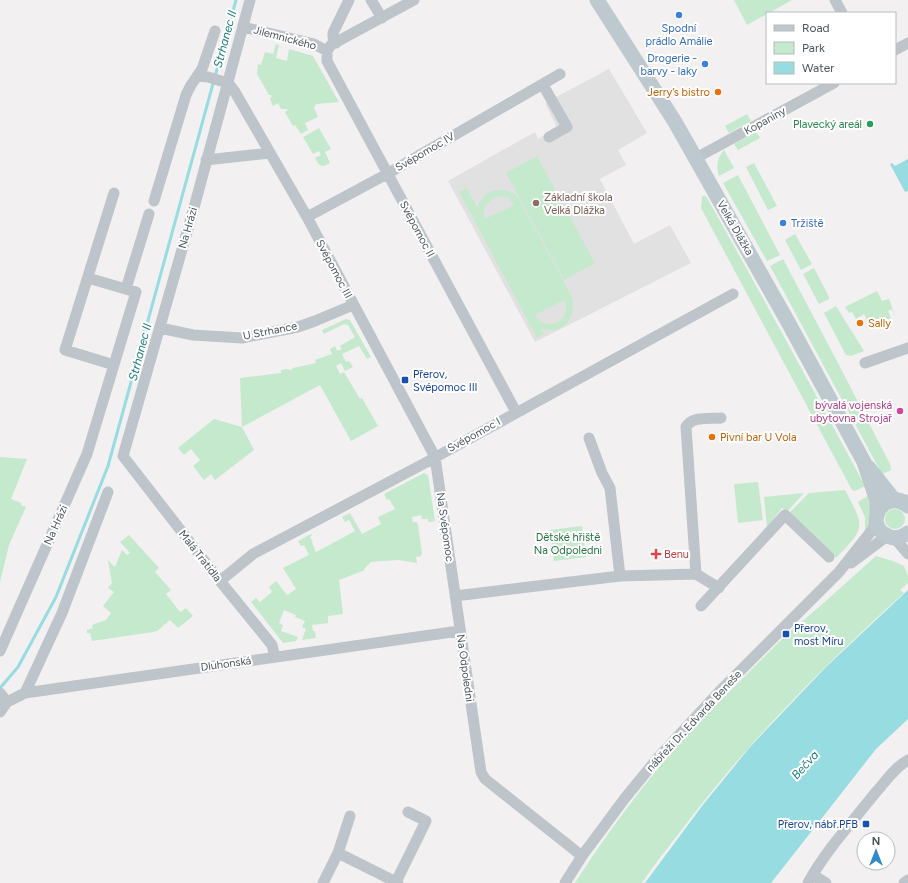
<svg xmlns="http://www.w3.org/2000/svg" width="908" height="883" viewBox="0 0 908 883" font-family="Figtree,sans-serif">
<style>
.education{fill:#e2e1e1}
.green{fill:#c4e9cd;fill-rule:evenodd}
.water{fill:#96dce1}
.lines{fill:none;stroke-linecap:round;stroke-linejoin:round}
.stream{stroke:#96dce1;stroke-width:3}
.street{stroke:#bdc5ca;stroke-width:11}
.secondary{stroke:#bec8cf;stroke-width:15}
.shop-dot{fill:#3f7fe0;stroke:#fff;stroke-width:1.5}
.food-dot{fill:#e8710a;stroke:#fff;stroke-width:1.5}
.leisure-dot{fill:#2e9e5b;stroke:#fff;stroke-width:1.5}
.education-dot{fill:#8d6e63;stroke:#fff;stroke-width:1.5}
.transit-dot{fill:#1a4fb4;stroke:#fff;stroke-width:1.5}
.hotel-dot{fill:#d1479c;stroke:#fff;stroke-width:1.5}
.health-dot{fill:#e0444e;stroke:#fff;stroke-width:1.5}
.labels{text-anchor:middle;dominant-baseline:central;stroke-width:4;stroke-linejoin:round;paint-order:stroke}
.shop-label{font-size:11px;fill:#366cbe;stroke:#fff}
.street-label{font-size:11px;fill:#4a555a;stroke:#fff}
.food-label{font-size:11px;fill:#c56008;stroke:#fff;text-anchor:start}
.leisure-label{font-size:11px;fill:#27864d;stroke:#fff;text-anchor:end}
.education-label{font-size:11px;fill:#785e54;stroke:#fff;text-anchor:start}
.transit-label{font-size:11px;fill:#164399;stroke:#fff;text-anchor:start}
.hotel-label{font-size:11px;fill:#b23c85;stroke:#fff;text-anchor:end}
.park-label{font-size:11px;fill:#237340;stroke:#fff}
.health-label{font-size:11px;fill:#be3a42;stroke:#fff;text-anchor:start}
.water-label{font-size:12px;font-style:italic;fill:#1d7d84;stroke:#fff}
</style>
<rect width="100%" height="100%" fill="#f2f0f0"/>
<path class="education" d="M609,69L647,133L618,150L626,165L600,179L634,244L670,225L691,263L535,342L448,181L535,132L538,139L557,128L545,103Z"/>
<path class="green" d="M734,0H792L747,25Z
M276,44L279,45L276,58L287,61L289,49L313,56L339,102L316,104L314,108L318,117L305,123L308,130L301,134L295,125L293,126L285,112L288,110L287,109H281L278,103L273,106L270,99L272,96L271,95H269L257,74L258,64L261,65L265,52L273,54Z
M747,114L751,121L729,133L725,126Z
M319,128L331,149L325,152L330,163L324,166H321L320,164L319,165L315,158L321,155L319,151L313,154L303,137Z
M756,132L760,138L738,150L734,144Z
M724,150L734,168L719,176C716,166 717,158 724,150Z
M537,156L595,263L564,280L506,173Z
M754,163L777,206L768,210L746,167Z
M738,175L780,255L767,261L723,183Z
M467,188L477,207C479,203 481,199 484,196C494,188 509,188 518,197L572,297C577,318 563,335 542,329L544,334L537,338L459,192ZM499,196L509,198L514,205L485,219C480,208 488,200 499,196ZM564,300C574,321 544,334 535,315Z
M702,196H706C760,292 813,389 865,486L855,491L852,490L701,208Z
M795,234L812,264L801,270L785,240Z
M783,259L838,363L890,464L891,470L882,474L770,266Z
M814,268L829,297V299L819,304L803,274Z
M877,291L882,301L889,299L896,318L892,309L888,311L891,318L888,320L885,318L879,320L880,325L869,329L866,324L868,322L864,314L856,319L852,312L849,313L845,307Z
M836,306L864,351L851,356L846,355L824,313Z
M346,319L350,320L371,357L367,359L359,346L342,354L346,362L349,361L353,367L345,371L341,363L336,366L340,374L344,372L360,399L362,398L378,426L351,441L320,385L242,427L254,450L215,480L211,474L204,480L193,466L200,460L191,449L184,455L178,448L214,419L242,427L240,378L281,373V370L287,369L291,370L293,368L316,363L315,360L332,354L330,349L335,346L337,351L342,349L340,346L355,337L348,325L344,324L324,334L322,330Z
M0,457L27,459L11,499L21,503V505L26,507L9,545L0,582Z
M424,473L428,475L435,521L428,522V519H422L421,515L412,517L413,522H417L418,525L422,553L421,556L416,557L417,563L399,560L381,561L371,562L364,569L365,570L339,580L343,614L328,616V623L312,625L313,631H315L316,638L302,640L306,629L302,627L305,621L295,617L296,615L284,610L279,623L283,625L281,631L298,637L296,641L283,643L251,602L256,598L260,602L272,592L269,587L276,581L287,595L296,589L283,568L309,555L304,545L301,546L298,541L311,534L312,535L310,537L313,543H312L316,552L320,550L355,531L349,520L345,522L342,517L350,513L362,534L381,524L378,517L395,509L389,499L387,500L384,494Z
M758,482L763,520L738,523L734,484Z
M845,490C865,528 866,527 836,558L789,513L809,493Z
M804,493L787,512L782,508L767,527L764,497Z
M869,495C874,507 871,523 865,534V517L858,502Z
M885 519a10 10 0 1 1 20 0a10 10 0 1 1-20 0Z
M582,526L586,557L554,561L550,530Z
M129,535L159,568L155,572L171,590L166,594L180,612L186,608L193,616L178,628L170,620L157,631L153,632L92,641L90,633H87V630L93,628L92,626L94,624L106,620L111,613L103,606L114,592L108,588L112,583L108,560L115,567L122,550L127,555L130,553L120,542Z
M876,556L893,561L904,566L908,576V583L900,590L904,593C825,664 750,740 686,824C671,844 655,863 642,883H575C609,830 648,778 691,730L787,634L818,608Z"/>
<path class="water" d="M908,159V191L905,192L890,164L892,163L895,166Z
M908,590V719L876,749L771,883H645L702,806L750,747L825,668Z"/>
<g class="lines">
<path class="stream" d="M1,687L18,667L56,597L108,466L236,0"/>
<path class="street" d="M250,0L195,204L123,456L220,581L272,645L275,657
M371,0L382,18
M414,0L331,45L327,51V61L516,412
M835,0L842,13
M243,27L314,44L327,51
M336,43L333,37V33L349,0
M895,50L908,43
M197,76L208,77L228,83
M228,83L235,92L307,217L435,457L481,772L485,779L582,856
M543,85L567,127L549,137
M696,158L834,83
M206,160L270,153
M114,193L65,350L114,365
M154,201L186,95L191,85L202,69L215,31
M307,217L387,174L560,74
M126,289L149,214
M160,328L193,335L242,338L298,327L315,321L353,305
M865,363L908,348
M589,438L602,473L610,488L620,576
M851,563L883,539L890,537L897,541L908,554
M696,574L719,588
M220,581L253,554L425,463L733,294
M455,596L620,576L696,574L686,427C692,416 710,419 721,418
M701,606L785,515L829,557
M0,651L87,454L136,292L88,278
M0,693L7,702
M25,693L62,613L108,492
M0,712L7,702L25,693L459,631
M338,853L398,883
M813,875L826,883
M396,882L426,821L408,812
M323,883L338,853L350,816
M565,883L582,856L625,798L657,759L719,692L839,572L873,529L876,519
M808,883C826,850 853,821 876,792C886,781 895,767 908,760
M904,883L908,880"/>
<path class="secondary" d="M597,0L675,122L788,322L864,462L877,501V516
M868,467L891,496L894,499L905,502
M908,506C884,487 862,525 888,536C895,540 902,537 908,533"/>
</g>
<g class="shop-dot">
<circle cx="679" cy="15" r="4"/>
<circle cx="705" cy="64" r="4"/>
<circle cx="783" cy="223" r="4"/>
</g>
<g class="food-dot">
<circle cx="718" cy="92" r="4"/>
<circle cx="860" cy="323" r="4"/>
<circle cx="712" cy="437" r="4"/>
</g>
<circle class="leisure-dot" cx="870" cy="124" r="4"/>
<circle class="education-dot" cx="536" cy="203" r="4"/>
<g class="transit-dot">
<rect x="401" y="376" width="8" height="8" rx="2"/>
<rect x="782" y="630" width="8" height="8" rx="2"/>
<rect x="862" y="820" width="8" height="8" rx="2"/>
</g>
<circle class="hotel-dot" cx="900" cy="411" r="4"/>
<path class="health-dot" d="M654 548h4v4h4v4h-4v4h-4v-4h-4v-4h4z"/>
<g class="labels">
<g class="shop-label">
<text x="679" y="28">Spodní<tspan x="679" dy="13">prádlo Amálie</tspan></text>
<text x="697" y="58" text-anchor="end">Drogerie -<tspan x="697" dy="13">barvy - laky</tspan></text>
<text x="791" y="223" text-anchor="start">Tržiště</text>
</g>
<g class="street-label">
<text transform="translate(285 38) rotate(15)">Jilemnického</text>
<text transform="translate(765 121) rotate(-29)">Kopaniny</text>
<text transform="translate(425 152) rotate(-30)">Svépomoc IV</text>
<text transform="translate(188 228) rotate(-74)">Na Hrázi</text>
<text transform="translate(735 228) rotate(60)">Velká Dlážka</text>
<text transform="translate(417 229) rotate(62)">Svépomoc II</text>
<text transform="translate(334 269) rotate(62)">Svépomoc III</text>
<text transform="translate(270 331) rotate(-11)">U Strhance</text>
<text transform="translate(474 435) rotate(-29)">Svépomoc I</text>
<text transform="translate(56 525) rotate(-66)">Na Hrázi</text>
<text transform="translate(445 527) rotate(82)">Na Svépomoc</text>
<text transform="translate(200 556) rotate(52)">Malá Tratidla</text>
<text transform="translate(226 664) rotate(-8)">Dluhonská</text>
<text transform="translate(465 668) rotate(82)">Na Odpoledni</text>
<text transform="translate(694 721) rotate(-47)">nábřeží Dr. Edvarda Beneše</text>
</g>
<g class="food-label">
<text x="710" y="92" text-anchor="end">Jerry’s bistro</text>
<text x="868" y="323">Sally</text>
<text x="720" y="437">Pivní bar U Vola</text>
</g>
<g class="leisure-label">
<text x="862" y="124">Plavecký areál</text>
</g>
<g class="education-label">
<text x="544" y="197">Základní škola<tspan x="544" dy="13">Velká Dlážka</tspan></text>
</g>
<g class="transit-label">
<text x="413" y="374">Přerov,<tspan x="413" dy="13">Svépomoc III</tspan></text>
<text x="794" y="628">Přerov,<tspan x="794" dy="13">most Míru</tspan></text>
<text x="858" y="824" text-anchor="end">Přerov, nábř.PFB</text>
</g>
<g class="hotel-label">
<text x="892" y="405">bývalá vojenská<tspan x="892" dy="13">ubytovna Strojař</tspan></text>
</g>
<g class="park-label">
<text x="568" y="537">Dětské hřiště<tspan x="568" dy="13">Na Odpoledni</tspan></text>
</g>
<g class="health-label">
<text x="664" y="554">Benu</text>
</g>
<g class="water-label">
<text transform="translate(225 39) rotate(-75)">Strhanec II</text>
<text transform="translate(140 352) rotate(-75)">Strhanec II</text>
<text transform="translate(805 765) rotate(-48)">Bečva</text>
</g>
</g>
<rect x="766" y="12" width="130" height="72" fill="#ffffff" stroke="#b7bbbd"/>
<rect x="774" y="25" width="20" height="6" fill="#bec8cf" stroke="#b7bbbd"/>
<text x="802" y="32" font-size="12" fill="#4a555a">Road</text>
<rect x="774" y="42" width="20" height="12" fill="#c4e9cd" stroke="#b7bbbd"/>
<text x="802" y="52" font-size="12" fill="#4a555a">Park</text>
<rect x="774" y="62" width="20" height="12" fill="#96dce1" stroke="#b7bbbd"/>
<text x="802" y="72" font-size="12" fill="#4a555a">Water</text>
<g transform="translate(876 851)"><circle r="19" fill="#ffffff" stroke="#b7bbbd"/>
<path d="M0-3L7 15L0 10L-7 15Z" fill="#308acb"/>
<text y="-6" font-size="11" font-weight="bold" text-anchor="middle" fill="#4a555a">N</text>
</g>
</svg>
